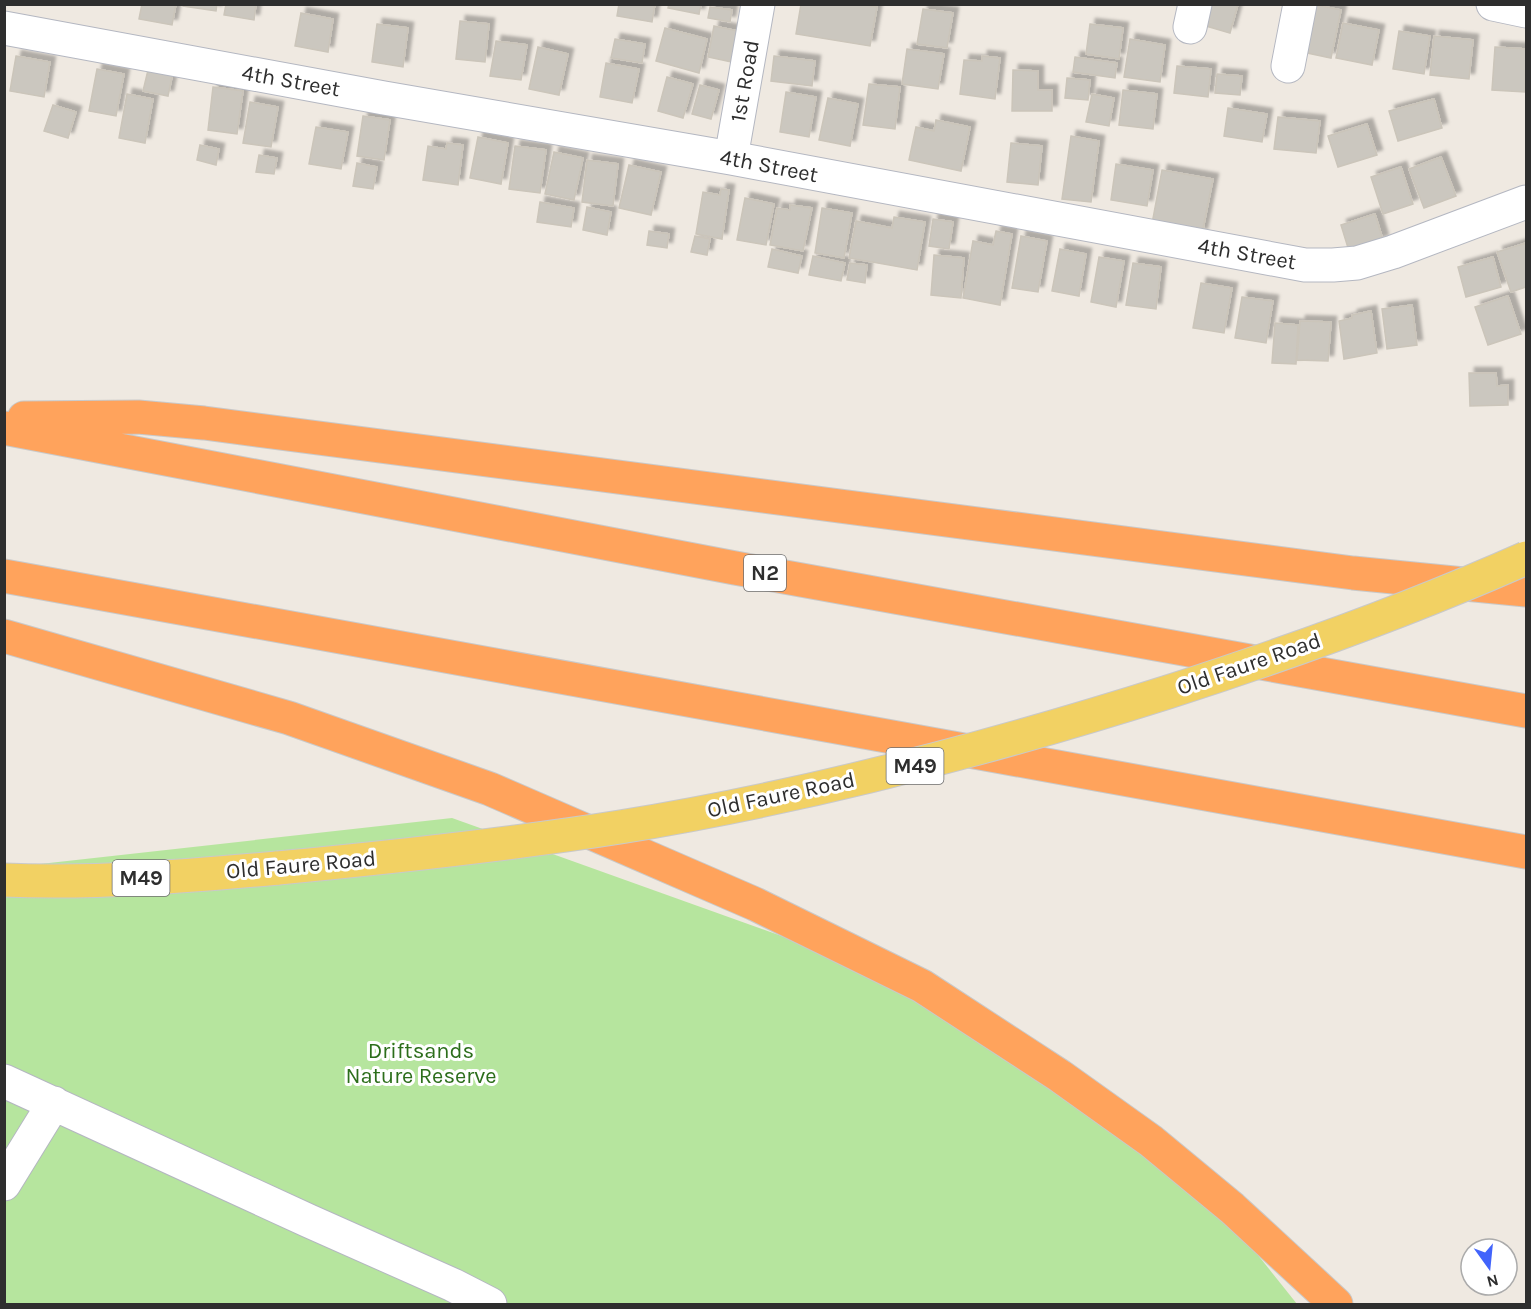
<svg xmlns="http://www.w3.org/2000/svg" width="1531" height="1309" viewBox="0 0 1531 1309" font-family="Karla,sans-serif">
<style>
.green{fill:#b6e59e}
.building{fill:#cbc7bf;stroke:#cbc5ba;stroke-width:1.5;filter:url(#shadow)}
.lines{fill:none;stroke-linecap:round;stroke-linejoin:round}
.minor-casing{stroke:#b4b7c1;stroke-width:35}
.major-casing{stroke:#c9c9c9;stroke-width:35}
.highway-casing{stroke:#c9c9c9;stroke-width:35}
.minor{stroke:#fff;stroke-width:33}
.major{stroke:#f2d163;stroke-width:33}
.highway{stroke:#ffa35c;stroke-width:33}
.major-bridge-casing{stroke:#c9c9c9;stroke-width:35;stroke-linecap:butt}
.major-bridge{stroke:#f2d163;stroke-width:33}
.labels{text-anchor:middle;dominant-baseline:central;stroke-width:6;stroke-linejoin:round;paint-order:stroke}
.shield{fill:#fff;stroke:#6d6d6d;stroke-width:1.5}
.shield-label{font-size:21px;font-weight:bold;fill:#2e2e2e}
.street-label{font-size:22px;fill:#2e2e2e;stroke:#fff}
.park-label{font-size:22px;fill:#2c6e1b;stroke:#fff}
</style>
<defs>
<filter id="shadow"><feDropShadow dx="5.5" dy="-5.5" stdDeviation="1.5" flood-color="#0004"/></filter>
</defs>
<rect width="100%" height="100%" fill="#efe9e1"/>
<path class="green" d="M452,818L885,973L1202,1185L1297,1304H5L4,868Z"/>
<path class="building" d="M142,4H176L172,25L139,19Z
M183,4H217L216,11L183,6Z
M226,4H256L254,20L224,15Z
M619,4H655L652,22L617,16Z
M669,4H701L699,14L668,8Z
M801,4H860L877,7L870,46L796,34Z
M1205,4H1238L1230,33L1199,24Z
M1312,4L1341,10L1331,58L1302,52Z
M710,7L732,10L730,22L708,18Z
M923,9L953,13L947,48L917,44Z
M301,13L333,19L328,52L295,46Z
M460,21L489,24L485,62L456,59Z
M1343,23L1379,30L1372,65L1336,58Z
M377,24L408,28L403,67L372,62Z
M1090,24L1123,28L1119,59L1086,54Z
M714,26L738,31L732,62L708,57Z
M665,28L707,39L699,73L656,61Z
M1399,31L1430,36L1424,74L1393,69Z
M1434,36L1473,40L1469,79L1430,75Z
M615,39L645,44L642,63L611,58Z
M1130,39L1165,45L1160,82L1124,77Z
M496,41L527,45L521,80L490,76Z
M538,47L568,54L559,95L529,89Z
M1495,47L1526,49L1525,92L1492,90Z
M907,49L944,54L938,89L902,84Z
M16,56L50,62L44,97L10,91Z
M774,56L815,61L812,86L771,81Z
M982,56L1000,58L995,99L960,94L964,60L982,61Z
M1075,57L1117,63L1115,78L1073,72Z
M606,63L639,69L632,103L600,97Z
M149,66L173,72L168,96L143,91Z
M1177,66L1211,69L1208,97L1174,93Z
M97,69L124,74L116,116L89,111Z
M1013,70L1038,71V90H1052V111H1012Z
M1217,74L1242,76L1240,95L1215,93Z
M667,77L693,84L683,118L658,111Z
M1067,78L1090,80L1088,100L1065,98Z
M869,84L900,87L895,129L863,125Z
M700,85L719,90L711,119L692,114Z
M213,87L243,91L237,134L208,130Z
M1123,90L1157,94L1153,129L1119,125Z
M786,92L816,97L809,137L780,132Z
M127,94L153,99L145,143L119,138Z
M1092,94L1114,98L1109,126L1086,122Z
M828,98L858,104L850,146L819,140Z
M1434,99L1442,128L1398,141L1389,111Z
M250,102L278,107L271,147L243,143Z
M53,105L76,112L68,138L44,131Z
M1228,108L1267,114L1262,142L1224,136Z
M363,116L390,120L384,160L357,156Z
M1278,117L1320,121L1316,153L1274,149Z
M936,120L970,127L961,171L909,160L916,127L934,131Z
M1367,124L1377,155L1338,167L1328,136Z
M316,127L348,132L341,169L309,164Z
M1071,136L1099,141L1091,202L1062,199Z
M478,137L508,143L501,184L470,178Z
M447,143L463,145L458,185L423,180L428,146L446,149Z
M1011,143L1042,146L1038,185L1007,182Z
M200,145L219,149L216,165L197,160Z
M515,146L546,150L540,193L509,189Z
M554,152L583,158L574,200L545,194Z
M259,155L277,158L274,174L256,172Z
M1441,157L1456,196L1424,208L1409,169Z
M587,160L618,164L613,206L582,202Z
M357,163L377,167L373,189L353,186Z
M1116,164L1153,170L1147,206L1111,200Z
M629,165L661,172L651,215L619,208Z
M1401,167L1413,204L1383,214L1371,177Z
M1162,170L1213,179L1202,234L1152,224Z
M721,189L729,190L722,239L696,234L703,192L720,195Z
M745,198L774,204L766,245L737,240Z
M540,202L574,208L571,227L537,222Z
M790,205L812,208L803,251L770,245L777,208L790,210Z
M587,207L611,212L607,235L583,230Z
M822,208L852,213L844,258L815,253Z
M1375,214L1383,240L1349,251L1341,225Z
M894,217L925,222L917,270L849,258L856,221L892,228Z
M933,219L953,222L949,249L929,246Z
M649,231L669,234L667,248L647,245Z
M996,231L1012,234L1000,305L963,298L973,241L993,245Z
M695,236L710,239L707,255L691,252Z
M1021,236L1047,241L1038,292L1012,288Z
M1526,243V287L1511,292L1497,252Z
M772,249L802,256L798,273L768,267Z
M1060,249L1086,254L1079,296L1052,291Z
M934,255L964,258L961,298L931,295Z
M813,256L845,263L841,281L809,275Z
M1099,257L1124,261L1116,307L1091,302Z
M1493,257L1501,287L1466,297L1458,267Z
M850,263L867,265L865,283L847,280Z
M1133,263L1161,267L1156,309L1126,305Z
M1201,283L1232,288L1224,333L1193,328Z
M1508,296L1521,334L1488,345L1475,307Z
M1242,297L1273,301L1266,343L1235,338Z
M1412,305L1417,345L1387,349L1382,309Z
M1371,311L1377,353L1344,359L1339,321L1352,318V315Z
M1300,321L1331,322L1328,361L1297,360Z
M1275,323L1298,325L1296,364L1272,363Z
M1469,373H1496L1497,386L1508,385V405L1470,406Z"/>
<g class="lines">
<defs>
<path id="minor" d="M1493,4L1526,11
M1190,27L1195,4
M4,28L384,98L731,158L1305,265H1333L1357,263L1393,252L1526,202
M1288,66L1300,4
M731,158L758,4
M4,1081L309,1221L453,1285L490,1304
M4,1184L54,1103"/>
<path id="major" d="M4,880C96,884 187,876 278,868"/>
<path id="highway" d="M24,418L138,417L204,423L1353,573L1526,590
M4,428L735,568L1526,711
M4,576L1526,852
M4,636L289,718L490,789L755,904L922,986L1060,1076L1151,1141L1232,1208L1336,1304"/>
</defs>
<use href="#minor" class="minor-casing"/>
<use href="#major" class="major-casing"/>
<use href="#highway" class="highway-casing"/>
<use href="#minor" class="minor"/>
<use href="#major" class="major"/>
<use href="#highway" class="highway"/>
<defs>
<path id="major-bridge" d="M278,868C392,857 507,845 620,827C806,797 988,749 1168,692C1289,653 1409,610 1526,558"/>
</defs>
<use href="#major-bridge" class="major-bridge-casing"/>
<use href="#major-bridge" class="major-bridge"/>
</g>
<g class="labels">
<g class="shield">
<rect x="744" y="555" width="42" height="36" rx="4.5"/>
<rect x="886.5" y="748" width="57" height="36" rx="4.5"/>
<rect x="112.5" y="860" width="57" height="36" rx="4.5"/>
</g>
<g class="shield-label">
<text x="765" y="573">N2</text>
<text x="915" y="766">M49</text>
<text x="141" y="878">M49</text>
</g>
<g class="street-label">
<text transform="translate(291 81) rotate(10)">4th Street</text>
<text transform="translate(745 81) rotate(-80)">1st Road</text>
<text transform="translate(769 166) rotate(11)">4th Street</text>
<text transform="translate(1247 254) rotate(10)">4th Street</text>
<text transform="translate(1249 664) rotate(-19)">Old Faure Road</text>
<text transform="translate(781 795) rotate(-12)">Old Faure Road</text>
<text transform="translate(301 865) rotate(-5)">Old Faure Road</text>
</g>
<g class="park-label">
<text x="421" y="1051">Driftsands<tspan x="421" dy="25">Nature Reserve</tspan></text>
</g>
</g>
<rect width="1531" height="1309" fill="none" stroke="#2e2e2e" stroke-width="12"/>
<g transform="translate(1489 1267) rotate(165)"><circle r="28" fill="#ffffff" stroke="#ababab" stroke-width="1.5"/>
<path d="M0-4.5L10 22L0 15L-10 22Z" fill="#4264fb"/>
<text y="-9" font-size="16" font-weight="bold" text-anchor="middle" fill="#2e2e2e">N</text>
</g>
</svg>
